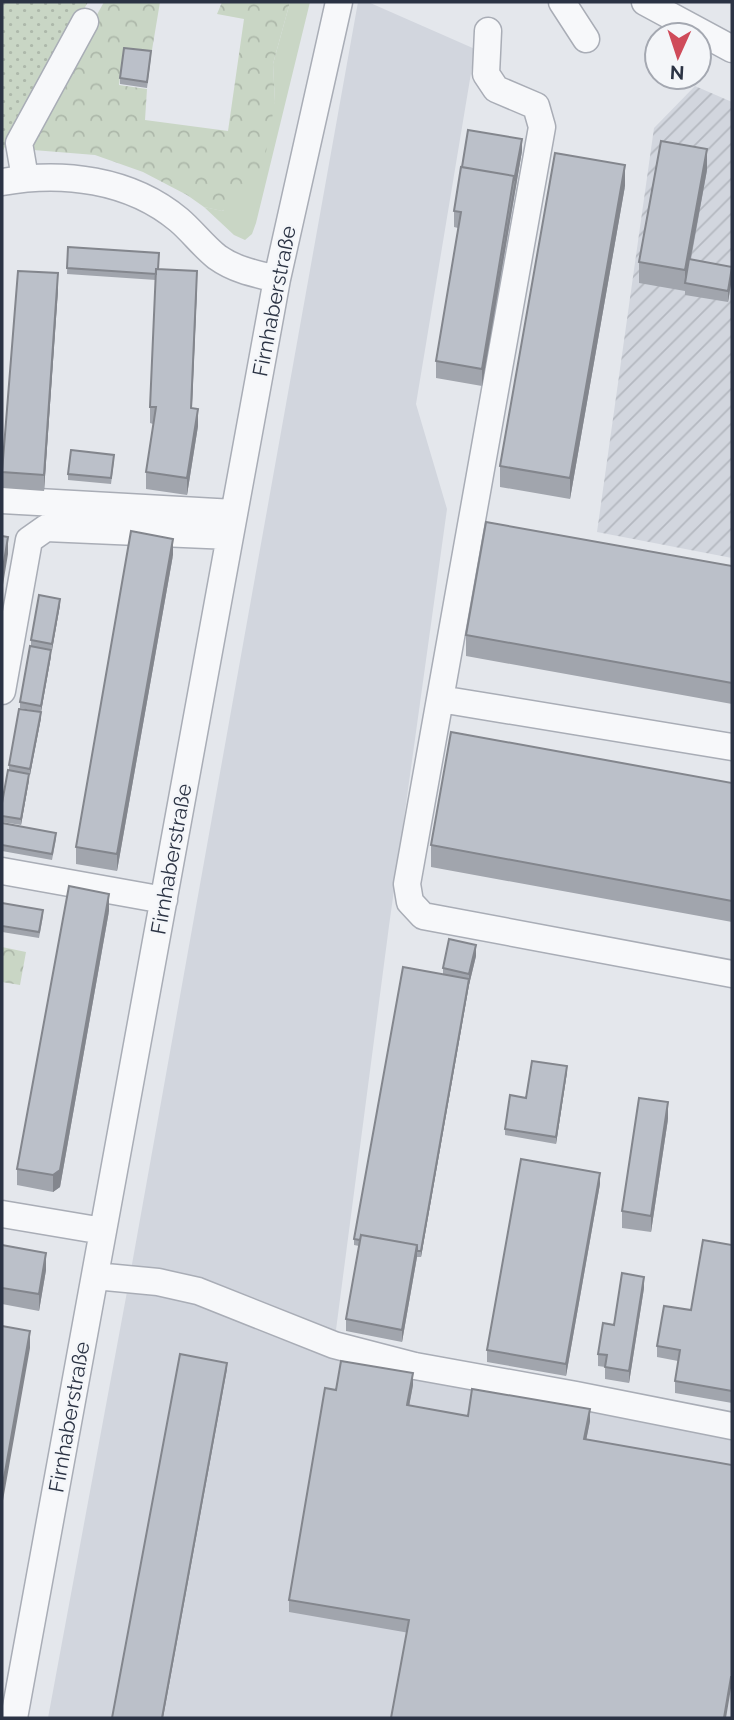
<svg xmlns="http://www.w3.org/2000/svg" width="734" height="1720" viewBox="0 0 734 1720" font-family="Raleway,sans-serif">
<style>
.built{fill:#d2d6de}
.industrial{fill:url(#industrial-furrows)}
.grass{fill:#c9d6c5}
.forest{fill:url(#forest-crowns)}
.garden{fill:url(#garden-dots)}
.lines{fill:none;stroke-linecap:round;stroke-linejoin:round}
.minor-casing{stroke:#a9adb6;stroke-width:29}
.minor{stroke:#f7f8fa;stroke-width:26}
.wall{fill:#a1a5ad}
.shaded-wall{fill:#83868d}
.building{fill:#bbc0c9;stroke:#83868d;stroke-width:2}
.labels{text-anchor:middle;dominant-baseline:central;stroke-width:5;stroke-linejoin:round;paint-order:stroke}
.street-label{font-size:21px;fill:#2b3344;stroke:#f4f6f9}
</style>
<defs>
<pattern id="industrial-furrows" width="10" height="10" patternUnits="userSpaceOnUse" patternTransform="scale(1.75)"><rect width="10" height="10" fill="#d2d6de"/><path d="M-1 1l2-2M0 10L10 0M9 11l2-2" fill="none" stroke="#b4b8c0"/></pattern>
<pattern id="forest-crowns" width="20" height="18" patternUnits="userSpaceOnUse" patternTransform="scale(1.75)"><rect width="20" height="18" fill="#c9d6c5"/><path d="M2 6a3 3 0 1 1 6 0M12 15a3 3 0 1 1 6 0" fill="none" stroke="#adb8aa"/></pattern>
<pattern id="garden-dots" width="8" height="8" patternUnits="userSpaceOnUse" patternTransform="scale(1.75)"><rect width="8" height="8" fill="#c9d6c5"/><path d="M2 2h.1M6 6h.1" fill="none" stroke="#adb8aa" stroke-width="1.8" stroke-linecap="round"/></pattern>
</defs>
<rect width="100%" height="100%" fill="#e4e7ec"/>
<path class="built" d="M358,2H368L475,49L416,404L447,509L389,926L334,1345L732,1423V1718H48L129,1281Z"/>
<path class="industrial" d="M695,86L732,102V558L597,532L654,128Z"/>
<path class="grass" d="M290,2H310L256,223L252,234L245,240L234,235L204,207L223,211L275,102L273,64Z"/>
<path class="forest" d="M104,2H160L151,56L123,53L119,85L147,89L145,120L228,131L244,19L217,14L222,2H290L273,64L275,102L264,163L253,187L241,199L222,211L204,207L187,195L143,172L95,155L33,150V129Z
M2,947L26,952L20,985L2,982Z"/>
<path class="garden" d="M2,2H88L2,152Z"/>
<g class="lines">
<defs>
<path id="minor" d="M562,2L586,39
M645,2L732,49
M488,31L486,74L496,89L536,106L542,127L407,884L410,902L423,916L732,974
M25,178L19,143L85,22
M2,182C62,171 130,179 179,220C192,231 203,246 217,257C235,270 256,274 277,279
M2,500L234,513
M2,691L29,540L46,528L230,536
M440,699L732,747
M2,871L164,900
M2,1214L103,1231
M95,1276L158,1282L198,1291L334,1345L415,1366L576,1395L732,1426
M14,1718L277,279L339,2"/>
</defs>
<use href="#minor" class="minor-casing"/>
<use href="#minor" class="minor"/>
</g>
<path class="wall" d="M151,57L147,88L120,84V78Z
M522,151L482,386L436,378V361L458,228L454,227V211Z
M707,170L691,259L732,278L728,302L685,295V291L639,283V262Z
M625,186L570,499L500,487V466Z
M68,247L159,269L197,287L192,408L198,426L187,495L146,489V472L153,424L150,423V407L156,280L67,274Z
M58,290L44,491L2,488V464Z
M114,461L111,484L68,480V474Z
M173,555L117,871L76,864V847Z
M732,566V704L466,656V635Z
M60,605L52,650H51V656L41,712L20,708V702L31,646V640Z
M41,718L30,775H29V780L21,825L2,822V803L9,771V765Z
M732,783V922L431,867V845Z
M2,823L56,839L52,860L2,851Z
M2,903L43,916L39,938L2,932Z
M109,911L60,1187L53,1192L17,1185V1169Z
M476,956L469,985L421,1257H417L402,1342L346,1331V1319L359,1246L354,1245V1239L443,974V968Z
M567,1072L556,1144L505,1135V1129Z
M668,1119L651,1232L622,1228V1211Z
M600,1184L566,1376L487,1362V1350Z
M2,1245L46,1270L39,1311L2,1304Z
M732,1245V1403L675,1393V1381L678,1361L657,1357V1346L691,1310Z
M644,1288L629,1383L605,1379V1367L598,1366V1354L614,1325Z
M413,1385L409,1406L468,1416L590,1421L586,1440L732,1465V1689L289,1612V1600L336,1390Z"/>
<path class="shaded-wall" d="M522,139V151L482,386V369Z
M707,149V170L686,283H685V270Z
M625,165V186L570,499V478Z
M732,267V278L728,302V291Z
M197,271V287L191,425V408Z
M58,273V290L44,491V475Z
M198,409V426L187,495V478Z
M8,537V554L2,591V574Z
M173,539V555L117,871V854Z
M60,599V605L52,650V644Z
M51,650V656L41,712V706Z
M41,712V718L30,775V769Z
M29,774V780L21,825V819Z
M109,894V911L60,1187L53,1192V1175Z
M476,945V956L469,985L421,1257V1251L469,979V974Z
M567,1066V1072L556,1144V1137Z
M668,1102V1119L651,1232V1216Z
M600,1173V1184L566,1376V1364Z
M417,1245V1257L402,1342V1330Z
M46,1253V1270L39,1311V1294Z
M644,1277V1288L629,1383V1371Z
M30,1331V1348L2,1506V1489Z
M227,1363V1369L163,1718H162Z
M413,1373V1385L407,1417V1405Z
M590,1409V1421L584,1451V1439Z
M731,1677V1688L726,1718H724Z"/>
<path class="building" d="M124,48L151,51L147,82L120,78Z
M468,130L522,139L514,181V176L462,167Z
M661,141L707,149L685,270L639,262Z
M555,153L625,165L570,478L500,466Z
M461,167L514,176L482,369L436,361L461,212L454,211Z
M68,247L159,253L158,269H156V274L67,268Z
M689,259L732,267L728,291L685,283Z
M156,269L197,271L191,408L198,409L187,478L146,472L156,407H150Z
M18,271L58,273L44,475L2,472Z
M71,450L114,455L111,478L68,474Z
M486,522L732,566V683L466,635Z
M131,531L173,539L117,854L76,847Z
M2,536L8,537L2,574Z
M39,595L60,599L52,644L31,640Z
M30,646L51,650L41,706L20,702Z
M19,709L41,712L30,769L9,765Z
M451,732L732,783V901L431,845Z
M8,770L29,774L21,819L2,816V803Z
M2,823L56,833L52,854L2,845Z
M69,886L109,894L60,1170L53,1175L17,1169Z
M2,903L43,910L39,932L2,926Z
M449,939L476,945L469,974L443,968Z
M403,967L469,979L421,1251H417V1245L361,1235L360,1240L354,1239Z
M532,1061L567,1066L556,1137L505,1129L510,1095L526,1098Z
M639,1098L668,1102L651,1216L622,1211Z
M521,1159L600,1173L566,1364L487,1350Z
M361,1235L417,1245L402,1330L346,1319Z
M703,1240L732,1245V1391L675,1381L680,1350L657,1346L664,1306L691,1310Z
M2,1245L46,1253L39,1294L2,1288Z
M622,1273L644,1277L629,1371L605,1367L607,1355L598,1354L603,1323L614,1325Z
M2,1326L30,1331L2,1489Z
M180,1354L227,1363L162,1718H112Z
M341,1361L413,1373L407,1405L468,1416L472,1389L590,1409L584,1439L732,1465V1677H731L724,1718H391L409,1620L289,1600L325,1388L336,1390Z"/>
<g class="labels">
<g class="street-label">
<text transform="translate(274 301) rotate(-79)">Firnhaberstraße</text>
<text transform="translate(171 859) rotate(-80)">Firnhaberstraße</text>
<text transform="translate(69 1417) rotate(-80)">Firnhaberstraße</text>
</g>
</g>
<rect width="734" height="1720" fill="none" stroke="#2b3344" stroke-width="7"/>
<g transform="translate(678 56) rotate(183)"><circle r="33" fill="#f4f6f9" stroke="#a4a8b1" stroke-width="2"/>
<path d="M0-5L12 26L0 18L-12 26Z" fill="#cf4b5a"/>
<text y="-10" font-size="19" font-weight="bold" text-anchor="middle" fill="#2b3344">N</text>
</g>
</svg>
